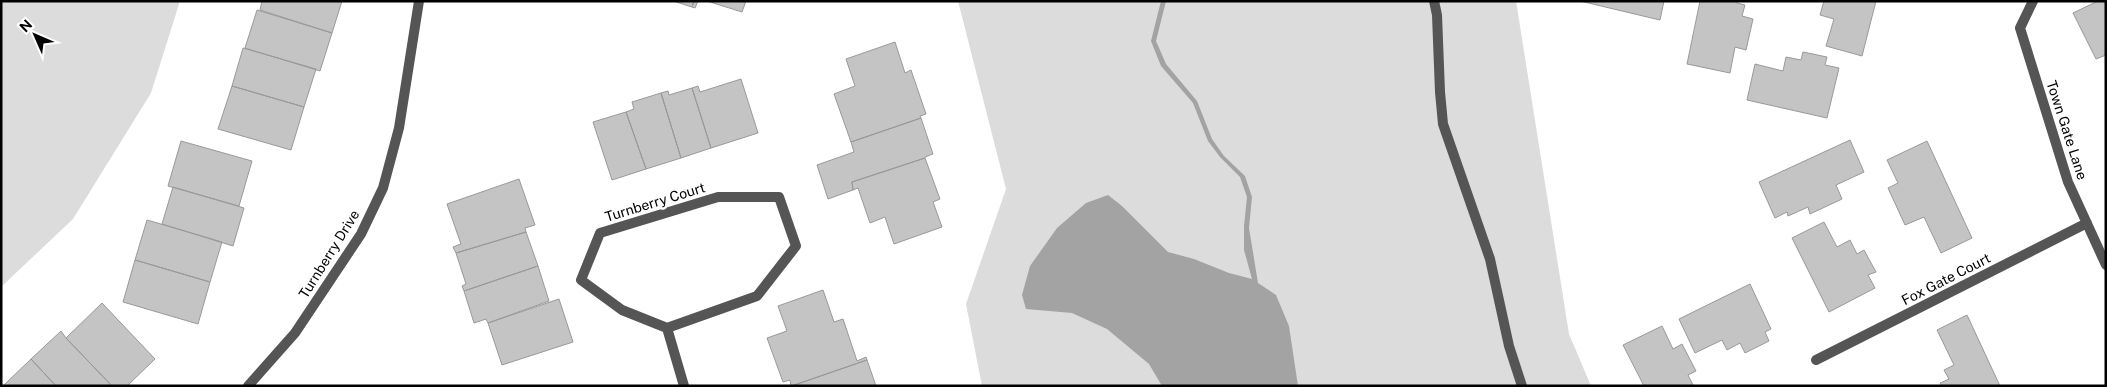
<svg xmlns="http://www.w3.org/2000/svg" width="2107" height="387" viewBox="0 0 2107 387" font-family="'Public Sans',sans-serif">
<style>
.green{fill:#dcdcdc}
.water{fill:#a3a3a3}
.building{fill:#c4c4c4;stroke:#999}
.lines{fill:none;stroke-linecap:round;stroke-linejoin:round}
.lane{stroke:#555;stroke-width:10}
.street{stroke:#555;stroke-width:10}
.labels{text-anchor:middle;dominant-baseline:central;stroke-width:5;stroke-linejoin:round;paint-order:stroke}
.street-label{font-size:14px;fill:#000;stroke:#fff}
</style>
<rect width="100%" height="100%" fill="#fff"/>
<path class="green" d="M1,1H180L151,93L73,219L1,287Z
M958,1H1516L1569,334L1591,386H982L966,304L1006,189Z"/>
<path class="water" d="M1161,1H1166L1156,41L1166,64L1197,101L1212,139L1224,156L1245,176L1252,197L1249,228L1258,283L1276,295L1289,326L1298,386H1162L1149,364L1107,329L1072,313L1026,309L1022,295L1030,266L1057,228L1086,203L1108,195L1122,206L1168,252L1194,259L1229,273L1252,279L1244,250V226L1247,197L1240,177L1220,157L1208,141L1193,103L1161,66L1151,41Z"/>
<path class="building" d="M262,1H342L332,33L260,10Z
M673,1H694L692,7Z
M694,1H698L695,8L692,7Z
M707,1H746L742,12Z
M1580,1H1664L1660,20Z
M1700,1H1737V3L1745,5L1742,16L1753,19L1746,50L1735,47L1730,73L1687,64Z
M1824,1H1876L1862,56L1826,46L1834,19L1820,15Z
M2098,1H2106V55L2096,59L2073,13Z
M257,10L332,33L320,71L245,48Z
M895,42L905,73L911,70L926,114L920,116L921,118L851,142L834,94L855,86L846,59Z
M243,48L316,69L304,107L232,86Z
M1803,52L1827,57L1825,65L1839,68L1827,118L1747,100L1755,64L1783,71L1786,57L1801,60Z
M741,79L758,133L711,148L692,88L698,86L700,92Z
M232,86L304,107L291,150L218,129Z
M692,88L711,148L681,158L661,93L668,91L669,95Z
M661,93L681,158L646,169L626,112L634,109L632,102Z
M626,112L646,169L612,180L593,122Z
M921,118L933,154L925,157V158L852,182L853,190L828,199L817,165L854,152L851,142Z
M1850,140L1864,172L1836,185L1842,199L1810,214L1808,207L1788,216L1787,212L1775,218L1759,182Z
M181,141L252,161L239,206L168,186Z
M1927,141L1972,238L1941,253L1924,217L1905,225L1888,188L1898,183L1887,160Z
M925,158L940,199L933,202L942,227L894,244L885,217L870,223L858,188L853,190L852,182Z
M519,179L535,225L525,228L526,232L456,253L453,247L461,244L447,204Z
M173,187L244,208L233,246L162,224Z
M147,220L222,242L210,282L135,260Z
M1824,222L1837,247L1850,240L1857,254L1864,250L1876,272L1868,275L1875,288L1829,312L1792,238Z
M526,232L538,266L464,291L462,286L466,284L456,253Z
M135,260L210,282L198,324L123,302Z
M538,266L549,301L488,323L486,319L474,323L464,291Z
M1750,284L1771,329L1765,332L1769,341L1745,353L1740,343L1727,350L1722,340L1695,353L1679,319Z
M823,290L834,322L843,319L857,361L866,357L867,360L791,386L790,380L783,382L767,338L787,331L778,306Z
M559,299L573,342L502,365L488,323Z
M102,303L155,359L127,386H112L66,338Z
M1967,315L2000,386H1942L1940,383L1949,379L1944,370L1954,365L1937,330Z
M1662,326L1673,349L1682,344L1696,371L1688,375L1693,385L1691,386H1644L1623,345Z
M61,331L66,338L112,386H56L31,359Z
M31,359L56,386H3Z
M867,360L876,386H792Z"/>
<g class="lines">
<path class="lane" d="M1434,1L1437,15L1440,92L1443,124L1490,259L1509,346L1522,386"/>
<path class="street" d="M2033,1L2020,28L2068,182L2106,265
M718,197H779L796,246L757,296L667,328L622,310L581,280L600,233Z
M667,328L684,386
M1816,360L2087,223
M248,386L295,333L361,234L383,188L399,128L419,1"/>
</g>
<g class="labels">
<g class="street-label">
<text transform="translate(2067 130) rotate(72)">Town Gate Lane</text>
<text transform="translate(655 202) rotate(-17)">Turnberry Court</text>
<text transform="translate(329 254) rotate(-58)">Turnberry Drive</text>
<text transform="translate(1946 279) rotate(-27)">Fox Gate Court</text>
</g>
</g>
<rect width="2107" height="387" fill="none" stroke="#000000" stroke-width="5"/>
<g transform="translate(35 35) rotate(315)" stroke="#ffffff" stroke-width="4" paint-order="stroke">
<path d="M0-4L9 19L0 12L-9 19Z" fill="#000000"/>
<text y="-8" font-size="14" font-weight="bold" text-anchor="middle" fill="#000000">N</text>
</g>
</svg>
